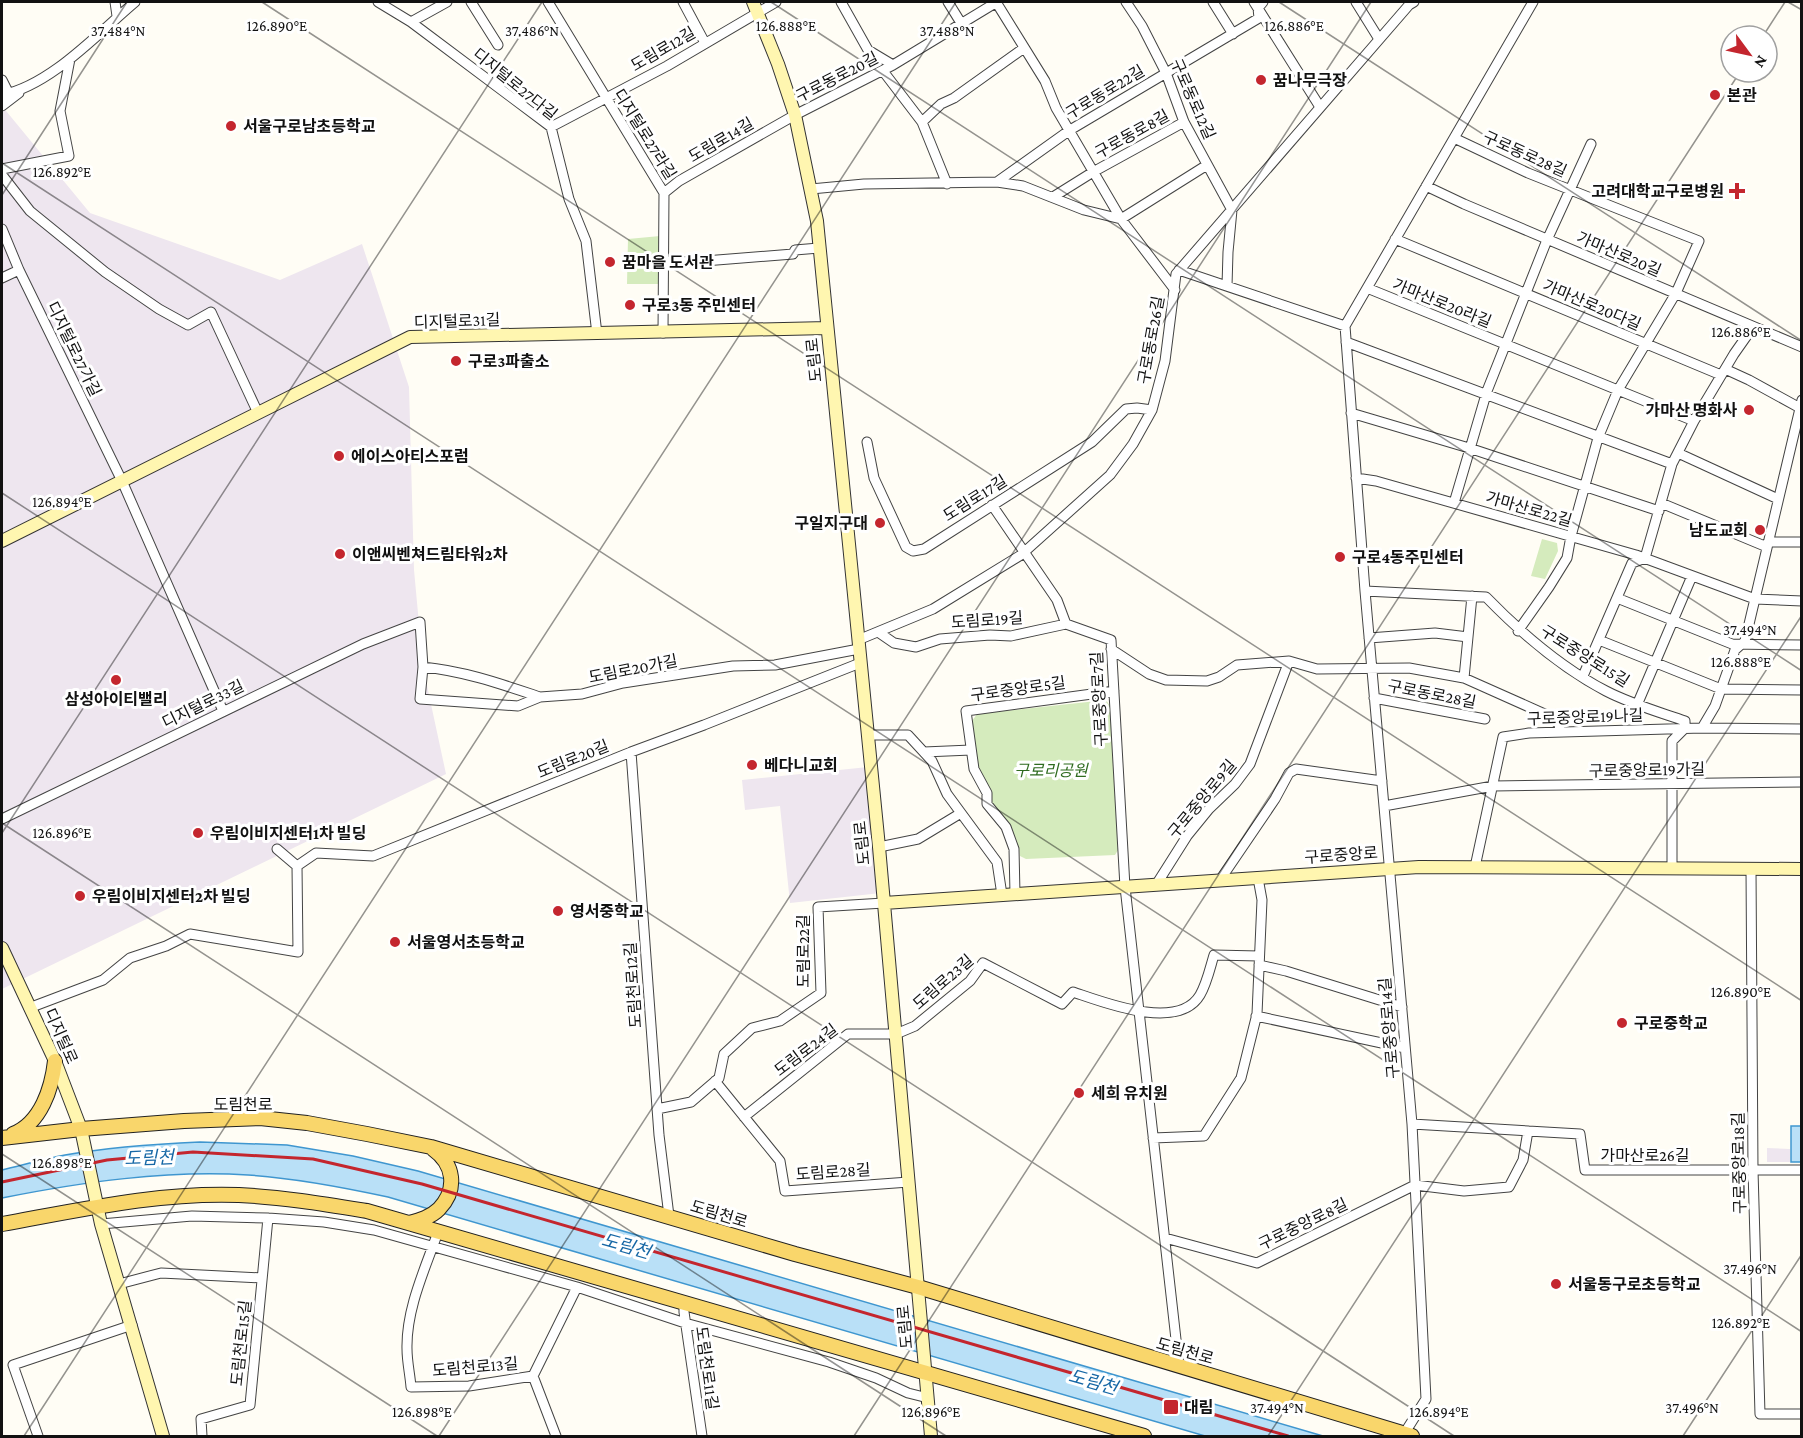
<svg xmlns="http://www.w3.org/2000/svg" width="1803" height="1438" viewBox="0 0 1803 1438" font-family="'Crimson Pro','Noto Sans KR',serif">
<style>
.industrial{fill:#eee6ef}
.green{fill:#d5ebbd}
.water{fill:#b9e0f7;stroke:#3f96cf;stroke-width:1.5}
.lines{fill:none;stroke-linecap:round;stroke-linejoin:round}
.street-casing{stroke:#444;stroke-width:11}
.secondary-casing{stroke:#333;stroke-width:14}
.primary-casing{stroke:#222;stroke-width:16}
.street{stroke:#fff;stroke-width:9}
.secondary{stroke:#fff6b0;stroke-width:12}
.primary{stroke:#f9d66b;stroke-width:14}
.rail{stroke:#c4262e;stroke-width:3}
.ticks{fill:none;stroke:#111;stroke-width:1.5;stroke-opacity:0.45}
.poi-dot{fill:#c4262e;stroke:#fff;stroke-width:2}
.labels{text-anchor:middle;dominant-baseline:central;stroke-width:6;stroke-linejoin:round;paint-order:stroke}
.street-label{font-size:16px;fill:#111;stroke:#fff}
.poi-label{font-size:16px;font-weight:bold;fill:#111;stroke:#fff;text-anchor:start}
.park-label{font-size:16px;font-style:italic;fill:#2f6b1f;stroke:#fff}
.water-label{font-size:18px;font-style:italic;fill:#1768a6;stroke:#fff}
.ticks-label{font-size:15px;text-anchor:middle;fill:#111;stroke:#fff;stroke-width:6;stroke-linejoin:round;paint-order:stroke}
</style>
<rect width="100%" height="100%" fill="#fffdf5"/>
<path class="industrial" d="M2,106L90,213L280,280L362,244L409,387L414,570L423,667L446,774L2,989Z
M868,767L881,893L790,903L780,806L745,810L742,780Z
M1767,1148L1790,1149V1162H1767Z"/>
<path class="green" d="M660,236L658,284H627L628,239Z
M1542,539L1557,543L1558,551L1545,579L1531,576Z
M1106,700L1110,706L1118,850L1115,855L1026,859L1020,856L1019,848L1009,824L991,801L992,791L982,777L977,765L972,721L977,714Z"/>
<path class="water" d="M1791,1126H1801V1162H1791Z
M200,1142L287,1145L353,1156L418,1171L1323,1436H1205L388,1197C342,1187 295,1178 248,1175C166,1170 82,1182 2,1198V1170C23,1165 44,1159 65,1155C110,1147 155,1144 200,1142Z"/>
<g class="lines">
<defs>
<path id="street" d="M115,2L117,16
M378,2L411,22L551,127L569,199L586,241L597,334
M471,2L498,45
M548,2L664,193L663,333
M683,2L705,43
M841,2L868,50L893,65
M948,2L961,23
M996,2L1045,81L1056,108L1121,219L1175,290
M1126,2L1142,26L1166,73L1184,122L1232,210L1228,252L1227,286
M1213,2L1233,34
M1254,2L1320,107
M1356,2L1379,39
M411,22L447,2
M883,71L922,122L947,184
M2,80L9,94
M2,95C51,85 97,34 135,2
M2,106L19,93
M922,122L941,104L954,98L1024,48
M551,127L667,66L776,2
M1454,138L1528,173L1699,241L1676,293L1618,390L1598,438L1571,536L1567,558L1549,587L1518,631
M2,169L69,156L60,111L70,59
M2,175L30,211L105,272L159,309L188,325L211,312L258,413
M997,182L1023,186L1084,210L1121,219L1207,165
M1426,186L1464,204L1802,347
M811,189L864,184L997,182L1070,130L1259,18L1258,8L1263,2
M664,193L679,181L795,115L893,65L997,2
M1053,197L1093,172L1184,122
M2,229L19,270L122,481L223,711
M1395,239L1721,375
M663,261L692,262L793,254L795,250L819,248
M1179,270L1345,326
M2,278L19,270
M1367,288L1694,421
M1346,342L1672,464
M1725,369L1749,380L1800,408
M1351,413L1469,448L1659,511
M867,442L874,478L906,547L913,551L924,549L1092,442L1126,409L1137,408L1152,410
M1678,453L1778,499
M1356,478L1376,481L1636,555L1755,599L1802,601
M1454,503L1487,391L1547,240L1591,144
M1661,503L1767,547
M992,505L1057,600L1066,624L1111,640L1125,887L1179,1366
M1768,542H1802
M1365,591L1486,597C1522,634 1560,667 1606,691C1631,704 1659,712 1685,721V728L1672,741V869
M1617,598L1732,644L1802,645
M878,632L894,643L916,647L940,639L990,635L1011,636L1066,624
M1369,638L1435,633L1468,637
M858,640L933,609L1021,555L1110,475L1133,444L1152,410L1165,361L1176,274L1409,5L1414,2
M1599,640L1721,689L1802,690
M1111,649L1149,674L1166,680L1207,681L1219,677L1237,665L1289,661L1317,669L1409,668L1464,678L1547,715L1559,724L1560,732
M423,667L420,699L518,706L540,697L582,694L623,683L733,666L775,665L859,649
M1583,676L1632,563L1645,558L1672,464L1694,421L1734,354L1753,327
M1464,678L1472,596
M1374,698L1485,719
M1637,705L1692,576
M1702,728L1715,706L1735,650L1745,641L1802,400
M868,735H908L932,761L947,794L997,862L1002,895
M631,752L659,1135L669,1216
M924,752L971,750
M1384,806L1493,786L1802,782
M2,819L363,644L420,622L423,667C464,671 501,684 540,697
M879,847L918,839L961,813
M277,849L297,866
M297,866L316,853L373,856L631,752L704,725L860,663
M1475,867L1503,737L1529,733L1702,728L1802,729
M1751,869L1753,1170L1760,1414H1802
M1220,880L1275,799L1289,773L1296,769L1382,781
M1156,885L1187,836L1209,809L1235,784L1250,764L1289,661
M1015,894L1014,849L1006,827L987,804V793L974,769L966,711L1114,691
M1259,965L1286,971L1402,1007
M29,1008L103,980L130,958L166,946L190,934L298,952L297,866
M1256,1016L1405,1048
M715,1081L780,1161L785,1191L909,1182
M657,1109L691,1102L719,1078L724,1054L752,1028L780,1021L821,993L818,907L884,903
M744,1117L848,1034H896L915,1026L970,981L983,963L1062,1004L1073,992C1103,1002 1178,1032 1200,995C1207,983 1210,968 1214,955L1259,956
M1412,1124L1580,1134L1585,1170H1802
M1153,1138L1204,1136L1241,1078L1257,1014L1262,900L1258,878
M101,1224L192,1216L268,1218L324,1222L374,1230L577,1287L685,1323L829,1362L876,1378L908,1393L928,1398
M438,1232C425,1269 406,1309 407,1349C407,1362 410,1374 411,1387L469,1386L533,1376L556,1436
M1165,1238L1257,1263L1415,1185L1464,1191L1509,1187L1523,1160L1528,1131
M119,1284L161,1273L262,1278
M684,1303V1312L702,1436
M533,1376L577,1287
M1404,1434L1426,1399L1412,1124L1365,591L1345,326L1533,2
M38,1436L13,1365L132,1325
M202,1436L201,1419L250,1405L268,1218"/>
<path id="secondary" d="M753,2L778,64L795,115L817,221L879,847L931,1436
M2,541L410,337L827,328
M884,903L1419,867L1802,869
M2,948L55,1061L81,1129L101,1224L163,1436"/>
<path id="primary" d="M13,1134C41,1123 52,1088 55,1061
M2,1138L81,1129L184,1121L260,1118L307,1123L367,1134L431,1147L795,1254L918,1287L1412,1436
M409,1223C420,1220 431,1217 439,1209C458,1189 454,1164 433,1149
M2,1224C80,1210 159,1192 239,1195C282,1197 324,1204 367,1211L1144,1436"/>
</defs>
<use href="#street" class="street-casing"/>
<use href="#secondary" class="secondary-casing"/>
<use href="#primary" class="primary-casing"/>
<use href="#street" class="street"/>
<use href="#secondary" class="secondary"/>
<use href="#primary" class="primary"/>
<path class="rail" d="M2,1182L107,1160L193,1152L313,1159L422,1184L1288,1436"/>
</g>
<path class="ticks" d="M262,2L1802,1001M771,2L1802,671M1279,2L1802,341M1788,2L1802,10M1763,36L1785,2M2,163L1802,1332M2,195L127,2M2,493L1454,1436M2,823L946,1436M2,833L542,2M2,1154L437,1436M24,1436L956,2M439,1436L1371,2M854,1436L1740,72M1268,1436L1802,615M1683,1436L1802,1254"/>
<g class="poi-dot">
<circle cx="1261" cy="80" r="6"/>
<circle cx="1715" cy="95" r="6"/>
<circle cx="231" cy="126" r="6"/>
<path d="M1734 182h6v6h6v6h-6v6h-6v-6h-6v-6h6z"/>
<circle cx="610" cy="262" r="6"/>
<circle cx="630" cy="305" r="6"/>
<circle cx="456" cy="361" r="6"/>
<circle cx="1749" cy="410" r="6"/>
<circle cx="339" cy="456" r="6"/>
<circle cx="880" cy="523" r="6"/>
<circle cx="1760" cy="530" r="6"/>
<circle cx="340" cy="554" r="6"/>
<circle cx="1340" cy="557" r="6"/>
<circle cx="116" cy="680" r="6"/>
<circle cx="752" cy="765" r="6"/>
<circle cx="198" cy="833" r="6"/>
<circle cx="80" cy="896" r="6"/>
<circle cx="558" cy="911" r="6"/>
<circle cx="395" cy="942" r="6"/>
<circle cx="1622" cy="1023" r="6"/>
<circle cx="1079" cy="1093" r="6"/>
<circle cx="1556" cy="1284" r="6"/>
<rect x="1163" y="1399" width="16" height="16" rx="3"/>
</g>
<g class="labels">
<g class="street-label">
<text transform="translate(663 49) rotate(-30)">도림로12길</text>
<text transform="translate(837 77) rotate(-27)">구로동로20길</text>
<text transform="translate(515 84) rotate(39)">디지털로27다길</text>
<text transform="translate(1105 92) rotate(-31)">구로동로22길</text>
<text transform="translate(1193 99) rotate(66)">구로동로12길</text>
<text transform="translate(645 134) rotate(58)">디지털로27라길</text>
<text transform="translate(1132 134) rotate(-29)">구로동로8길</text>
<text transform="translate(721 140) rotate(-30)">도림로14길</text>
<text transform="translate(1525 154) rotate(24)">구로동로28길</text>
<text transform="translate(1619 254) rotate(23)">가마산로20길</text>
<text transform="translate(1442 303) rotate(22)">가마산로20라길</text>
<text transform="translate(1592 305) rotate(23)">가마산로20다길</text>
<text transform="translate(457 321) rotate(-2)">디지털로31길</text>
<text transform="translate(1151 340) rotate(-80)">구로동로26길</text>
<text transform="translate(74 349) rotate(64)">디지털로27가길</text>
<text transform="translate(814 360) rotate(-96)">도림로</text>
<text transform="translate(975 498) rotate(-32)">도림로17길</text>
<text transform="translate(1529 509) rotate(16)">가마산로22길</text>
<text transform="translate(987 620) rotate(-4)">도림로19길</text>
<text transform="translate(1585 656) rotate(32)">구로중앙로15길</text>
<text transform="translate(633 669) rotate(-11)">도림로20가길</text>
<text transform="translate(1018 689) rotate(-8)">구로중앙로5길</text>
<text transform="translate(1432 694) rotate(11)">구로동로28길</text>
<text transform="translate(1099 699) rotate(-93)">구로중앙로7길</text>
<text transform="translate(203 704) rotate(-26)">디지털로33길</text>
<text transform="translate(1585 717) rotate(-2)">구로중앙로19나길</text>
<text transform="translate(573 759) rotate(-22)">도림로20길</text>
<text transform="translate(1647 770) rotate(-1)">구로중앙로19가길</text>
<text transform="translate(1202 799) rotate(-50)">구로중앙로9길</text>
<text transform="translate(862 843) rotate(-96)">도림로</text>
<text transform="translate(1341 855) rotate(-4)">구로중앙로</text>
<text transform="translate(803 951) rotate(-90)">도림로22길</text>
<text transform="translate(943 982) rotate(-41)">도림로23길</text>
<text transform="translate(633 985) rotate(-94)">도림천로12길</text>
<text transform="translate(1389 1028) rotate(-95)">구로중앙로14길</text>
<text transform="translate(61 1036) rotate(66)">디지털로</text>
<text transform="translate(806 1050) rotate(-37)">도림로24길</text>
<text x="243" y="1104">도림천로</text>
<text x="1645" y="1155">가마산로26길</text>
<text transform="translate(1739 1163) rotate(-91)">구로중앙로18길</text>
<text transform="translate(833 1172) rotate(-4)">도림로28길</text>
<text transform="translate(719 1214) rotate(17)">도림천로</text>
<text transform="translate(1303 1224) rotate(-26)">구로중앙로8길</text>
<text transform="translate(905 1327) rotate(-95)">도림로</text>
<text transform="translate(241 1343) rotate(-84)">도림천로15길</text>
<text transform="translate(1185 1351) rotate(16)">도림천로</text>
<text transform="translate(475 1367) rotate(-5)">도림천로13길</text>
<text transform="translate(707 1368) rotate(82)">도림천로11길</text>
</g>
<g class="poi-label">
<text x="1273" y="80">꿈나무극장</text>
<text x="1727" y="95">본관</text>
<text x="243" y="126">서울구로남초등학교</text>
<text x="1724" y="191" text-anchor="end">고려대학교구로병원</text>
<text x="622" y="262">꿈마을 도서관</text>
<text x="642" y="305">구로3동 주민센터</text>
<text x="468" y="361">구로3파출소</text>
<text x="1737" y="410" text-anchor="end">가마산 명화사</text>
<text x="351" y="456">에이스아티스포럼</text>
<text x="868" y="523" text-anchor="end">구일지구대</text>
<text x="1748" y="530" text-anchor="end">남도교회</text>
<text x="352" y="554">이앤씨벤쳐드림타워2차</text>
<text x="1352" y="557">구로4동주민센터</text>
<text x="116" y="699" text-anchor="middle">삼성아이티밸리</text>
<text x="764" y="765">베다니교회</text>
<text x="210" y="833">우림이비지센터1차 빌딩</text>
<text x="92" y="896">우림이비지센터2차 빌딩</text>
<text x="570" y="911">영서중학교</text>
<text x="407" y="942">서울영서초등학교</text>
<text x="1634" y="1023">구로중학교</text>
<text x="1091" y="1093">세희 유치원</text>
<text x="1568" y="1284">서울동구로초등학교</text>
<text x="1184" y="1407">대림</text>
</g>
<g class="park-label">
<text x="1051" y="770">구로리공원</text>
</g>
<g class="water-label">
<text transform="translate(149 1158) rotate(-2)">도림천</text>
<text transform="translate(626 1246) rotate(16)">도림천</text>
<text transform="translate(1093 1382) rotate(16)">도림천</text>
</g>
</g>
<g class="ticks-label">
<text x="277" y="31">126.890°E</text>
<text x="786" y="31">126.888°E</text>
<text x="1294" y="31">126.886°E</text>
<text x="118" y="36">37.484°N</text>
<text x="532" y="36">37.486°N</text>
<text x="947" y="36">37.488°N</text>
<text x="62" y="177">126.892°E</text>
<text x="1741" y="337">126.886°E</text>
<text x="62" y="507">126.894°E</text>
<text x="1750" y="635">37.494°N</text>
<text x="1741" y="667">126.888°E</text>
<text x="62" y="838">126.896°E</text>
<text x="1741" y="997">126.890°E</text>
<text x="62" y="1168">126.898°E</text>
<text x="1750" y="1274">37.496°N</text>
<text x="1741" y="1328">126.892°E</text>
<text x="1277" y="1413">37.494°N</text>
<text x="1692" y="1413">37.496°N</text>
<text x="422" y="1417">126.898°E</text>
<text x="931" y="1417">126.896°E</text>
<text x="1439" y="1417">126.894°E</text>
</g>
<rect width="1803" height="1438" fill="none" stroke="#111111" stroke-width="6"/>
<g transform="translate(1749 54) rotate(123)"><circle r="28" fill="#ffffff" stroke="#a0a0a0" stroke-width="1.5"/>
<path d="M0-4.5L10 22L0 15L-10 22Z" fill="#c4262e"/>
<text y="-9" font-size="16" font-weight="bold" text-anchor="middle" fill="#111111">N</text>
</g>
</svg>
